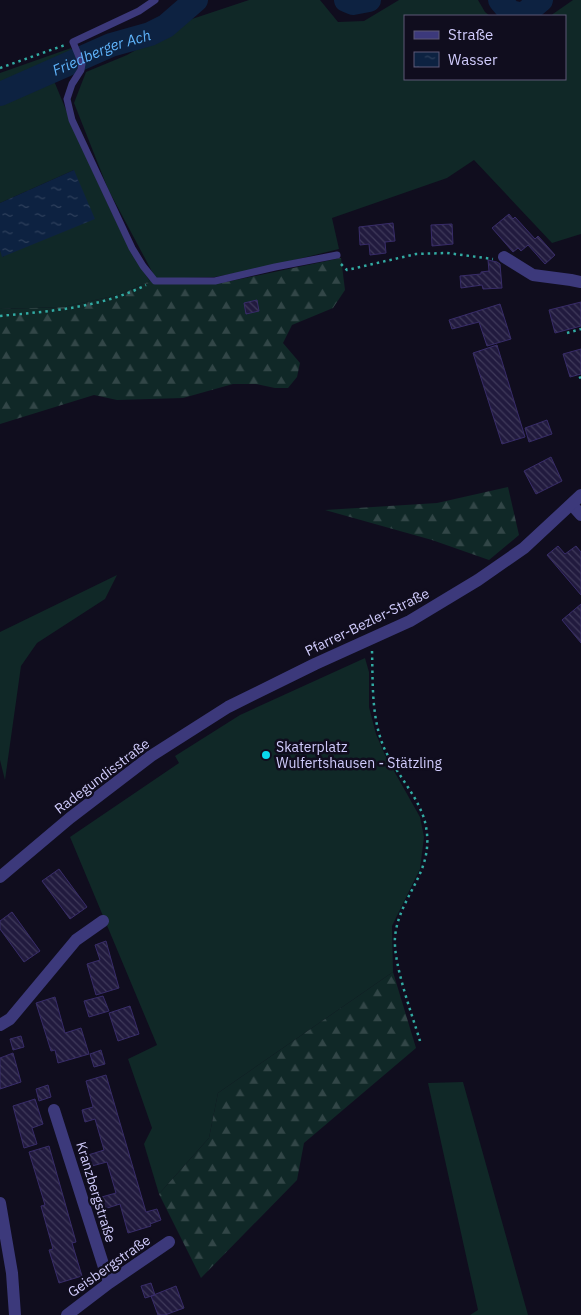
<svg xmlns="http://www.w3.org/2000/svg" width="581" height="1315" viewBox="0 0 581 1315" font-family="'IBM Plex Sans',sans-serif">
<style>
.grass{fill:#102827}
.forest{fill:url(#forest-firs)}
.water{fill:url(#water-ripples)}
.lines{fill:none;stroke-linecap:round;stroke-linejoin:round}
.river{stroke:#0d2241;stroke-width:24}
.building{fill:url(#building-back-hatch);stroke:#382c69}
.path{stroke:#32aba3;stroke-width:2.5;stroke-dasharray:2.5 4;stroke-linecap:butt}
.service{stroke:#3c397b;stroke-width:7}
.minor{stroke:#3c397b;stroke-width:12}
.tertiary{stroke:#3c397b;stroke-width:12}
.poi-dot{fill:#09d7ec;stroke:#100d1e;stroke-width:2}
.labels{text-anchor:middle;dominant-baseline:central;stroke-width:5;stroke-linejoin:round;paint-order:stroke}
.street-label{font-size:14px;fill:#d1ccfd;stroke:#100d1e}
.poi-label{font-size:14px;fill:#d1ccfd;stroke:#100d1e;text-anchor:start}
.water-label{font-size:15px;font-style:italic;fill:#5eb2f9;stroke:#100d1e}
</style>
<defs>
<pattern id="forest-firs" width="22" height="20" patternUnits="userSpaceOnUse" patternTransform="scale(1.25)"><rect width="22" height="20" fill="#102827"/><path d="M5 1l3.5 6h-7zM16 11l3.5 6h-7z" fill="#324647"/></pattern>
<pattern id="water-ripples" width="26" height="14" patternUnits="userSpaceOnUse" patternTransform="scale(1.25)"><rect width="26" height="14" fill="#0d2241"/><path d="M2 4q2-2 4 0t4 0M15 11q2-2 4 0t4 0" fill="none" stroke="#2f415d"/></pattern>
<pattern id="building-back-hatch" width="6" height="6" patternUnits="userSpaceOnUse" patternTransform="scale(1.25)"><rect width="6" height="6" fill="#211a3e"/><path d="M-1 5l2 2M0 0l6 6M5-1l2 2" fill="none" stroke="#403a5b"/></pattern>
</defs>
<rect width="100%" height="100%" fill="#100d1e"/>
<path class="grass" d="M249,0H320L338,22L364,21L399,0H478L485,12L490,16H405V79H565V16H550L573,0H581V234L552,243L474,160L447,178L332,218L339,249L262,268L215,277L156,279L108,189L74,103L86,72L127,55L189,20Z
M71,48L74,58L0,87V73Z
M52,76C69,118 87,159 106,200C119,228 132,256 150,281L118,295L63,307L0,309V250L3,257L74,170L0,203V100Z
M117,575L105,599L37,643L21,666L5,780L0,760V632Z
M365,658L369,672V707L376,734L385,755L420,817L424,837L420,869L392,926L393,972L218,1093L209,1138L159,1194L144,1144L152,1128L128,1059L157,1045L70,837L179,763L175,756L240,715Z
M463,1082L528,1315H470L478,1310L428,1083Z"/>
<path class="forest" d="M341,258L345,290L333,308L292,325L283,343L300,363L297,377L288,388H275L256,384H233L183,398L117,400L94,395L0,424V309L63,307L118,295L150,281L194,284L226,282Z
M508,487L519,535L489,560L432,540L325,510L437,503Z
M393,972L416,1048L304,1143L297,1180L201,1278L159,1194L209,1138L218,1093Z"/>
<path class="water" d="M74,170L95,219L2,257L0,250V203Z"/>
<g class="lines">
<g class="river">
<path d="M346,0L353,3L369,0"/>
<path d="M500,0L510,12L523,15L541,0"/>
<path id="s1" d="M0,94L111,45L150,34L166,26L196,0"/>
</g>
</g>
<path class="building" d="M509,214L513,219L515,217L535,239L538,236L555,255L545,264L528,245L521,251L518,248L513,252L492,228Z
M393,223L395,241L385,242L386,253L370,255L369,244L360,245L359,227Z
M452,224L453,244L432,246L431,225Z
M488,260L497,262L500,264L502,288L483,289L482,285L461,288L460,276L481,274V272L489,271Z
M257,300L259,311L246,314L244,303Z
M581,302V326L555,333L549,310Z
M500,304L511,339L487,346L479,322L452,329L449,320Z
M497,345L525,437L502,444L473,353Z
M581,349V374L570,377L563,354Z
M547,420L552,434L529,442L525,428Z
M551,457L562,481L536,494L524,471Z
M558,546L565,554L576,546L581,552V595L547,555Z
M581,604V643L562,620Z
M59,869L87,907L70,919L42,881Z
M12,912L40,951L24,962L0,929V921Z
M106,941L119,988L96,995L87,964L100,960L95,945Z
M103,996L109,1011L89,1017L84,1001Z
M55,997L65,1033L81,1028L89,1054L58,1063L55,1050L51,1051L36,1003Z
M130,1006L139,1034L118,1041L109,1013Z
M21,1036L24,1047L13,1050L10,1039Z
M101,1050L105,1064L94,1067L90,1054Z
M13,1053L21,1082L0,1089V1058Z
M106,1075L146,1212L157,1209L161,1220L150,1224L151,1226L128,1233L120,1204L101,1210L98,1198L116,1193L107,1162L88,1167L85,1156L104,1150L95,1119L85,1122L82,1110L93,1107L86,1081Z
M48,1085L51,1097L39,1101L36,1089Z
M35,1099L43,1124L32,1128L37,1144L24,1148L13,1106Z
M49,1146L76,1242L72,1243L82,1276L59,1283L49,1250L53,1249L41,1206L45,1205L29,1152Z
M151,1283L155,1295L145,1298L141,1286Z
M176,1286L184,1308L165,1315H158L151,1296Z"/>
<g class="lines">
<path class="path" d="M0,68L65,45
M341,264L347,270L416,254L447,253L493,259
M0,316C51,311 100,308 146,285
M567,333L581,329
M579,378L581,377
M372,651C373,685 371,721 386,752C397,774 419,798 425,822C437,872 399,894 395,937C393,964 412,1014 420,1041"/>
<path class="service" d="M155,0L139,11L73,42L82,64L81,70L72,84L67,99L72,120L132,248L143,266L155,281H215L275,267L337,255"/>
<path class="minor" d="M504,257L533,275L571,280L581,282
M572,505L581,515
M0,1025L10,1019L76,940L103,921
M54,1110L109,1283
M0,1203L12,1273L15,1315
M67,1315L109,1283L169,1242"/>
<path class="tertiary" d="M0,877L70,818L151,756L228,707L315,664L410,621L478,580L524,548L581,495"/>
</g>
<circle class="poi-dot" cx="266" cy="755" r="5"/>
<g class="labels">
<g class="street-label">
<text transform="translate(367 622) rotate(-26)">Pfarrer-Bezler-Straße</text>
<text transform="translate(102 776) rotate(-37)">Radegundisstraße</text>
<text transform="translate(96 1192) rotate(73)">Kranzbergstraße</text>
<text transform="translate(109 1266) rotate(-35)">Geisbergstraße</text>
</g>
<g class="poi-label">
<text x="276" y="747">Skaterplatz<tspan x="276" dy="16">Wulfertshausen - Stätzling</tspan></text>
</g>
<g class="water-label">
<text stroke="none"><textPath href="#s1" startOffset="110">Friedberger Ach</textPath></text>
</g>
</g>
<rect x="404" y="15" width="162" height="65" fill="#100d1e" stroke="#5d5977"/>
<rect x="414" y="31" width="25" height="8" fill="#3c397b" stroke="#5d5977"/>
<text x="448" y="40" font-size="15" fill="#d1ccfd">Straße</text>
<rect x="414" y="52" width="25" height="15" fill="url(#water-ripples)" stroke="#5d5977"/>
<text x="448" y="65" font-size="15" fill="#d1ccfd">Wasser</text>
</svg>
